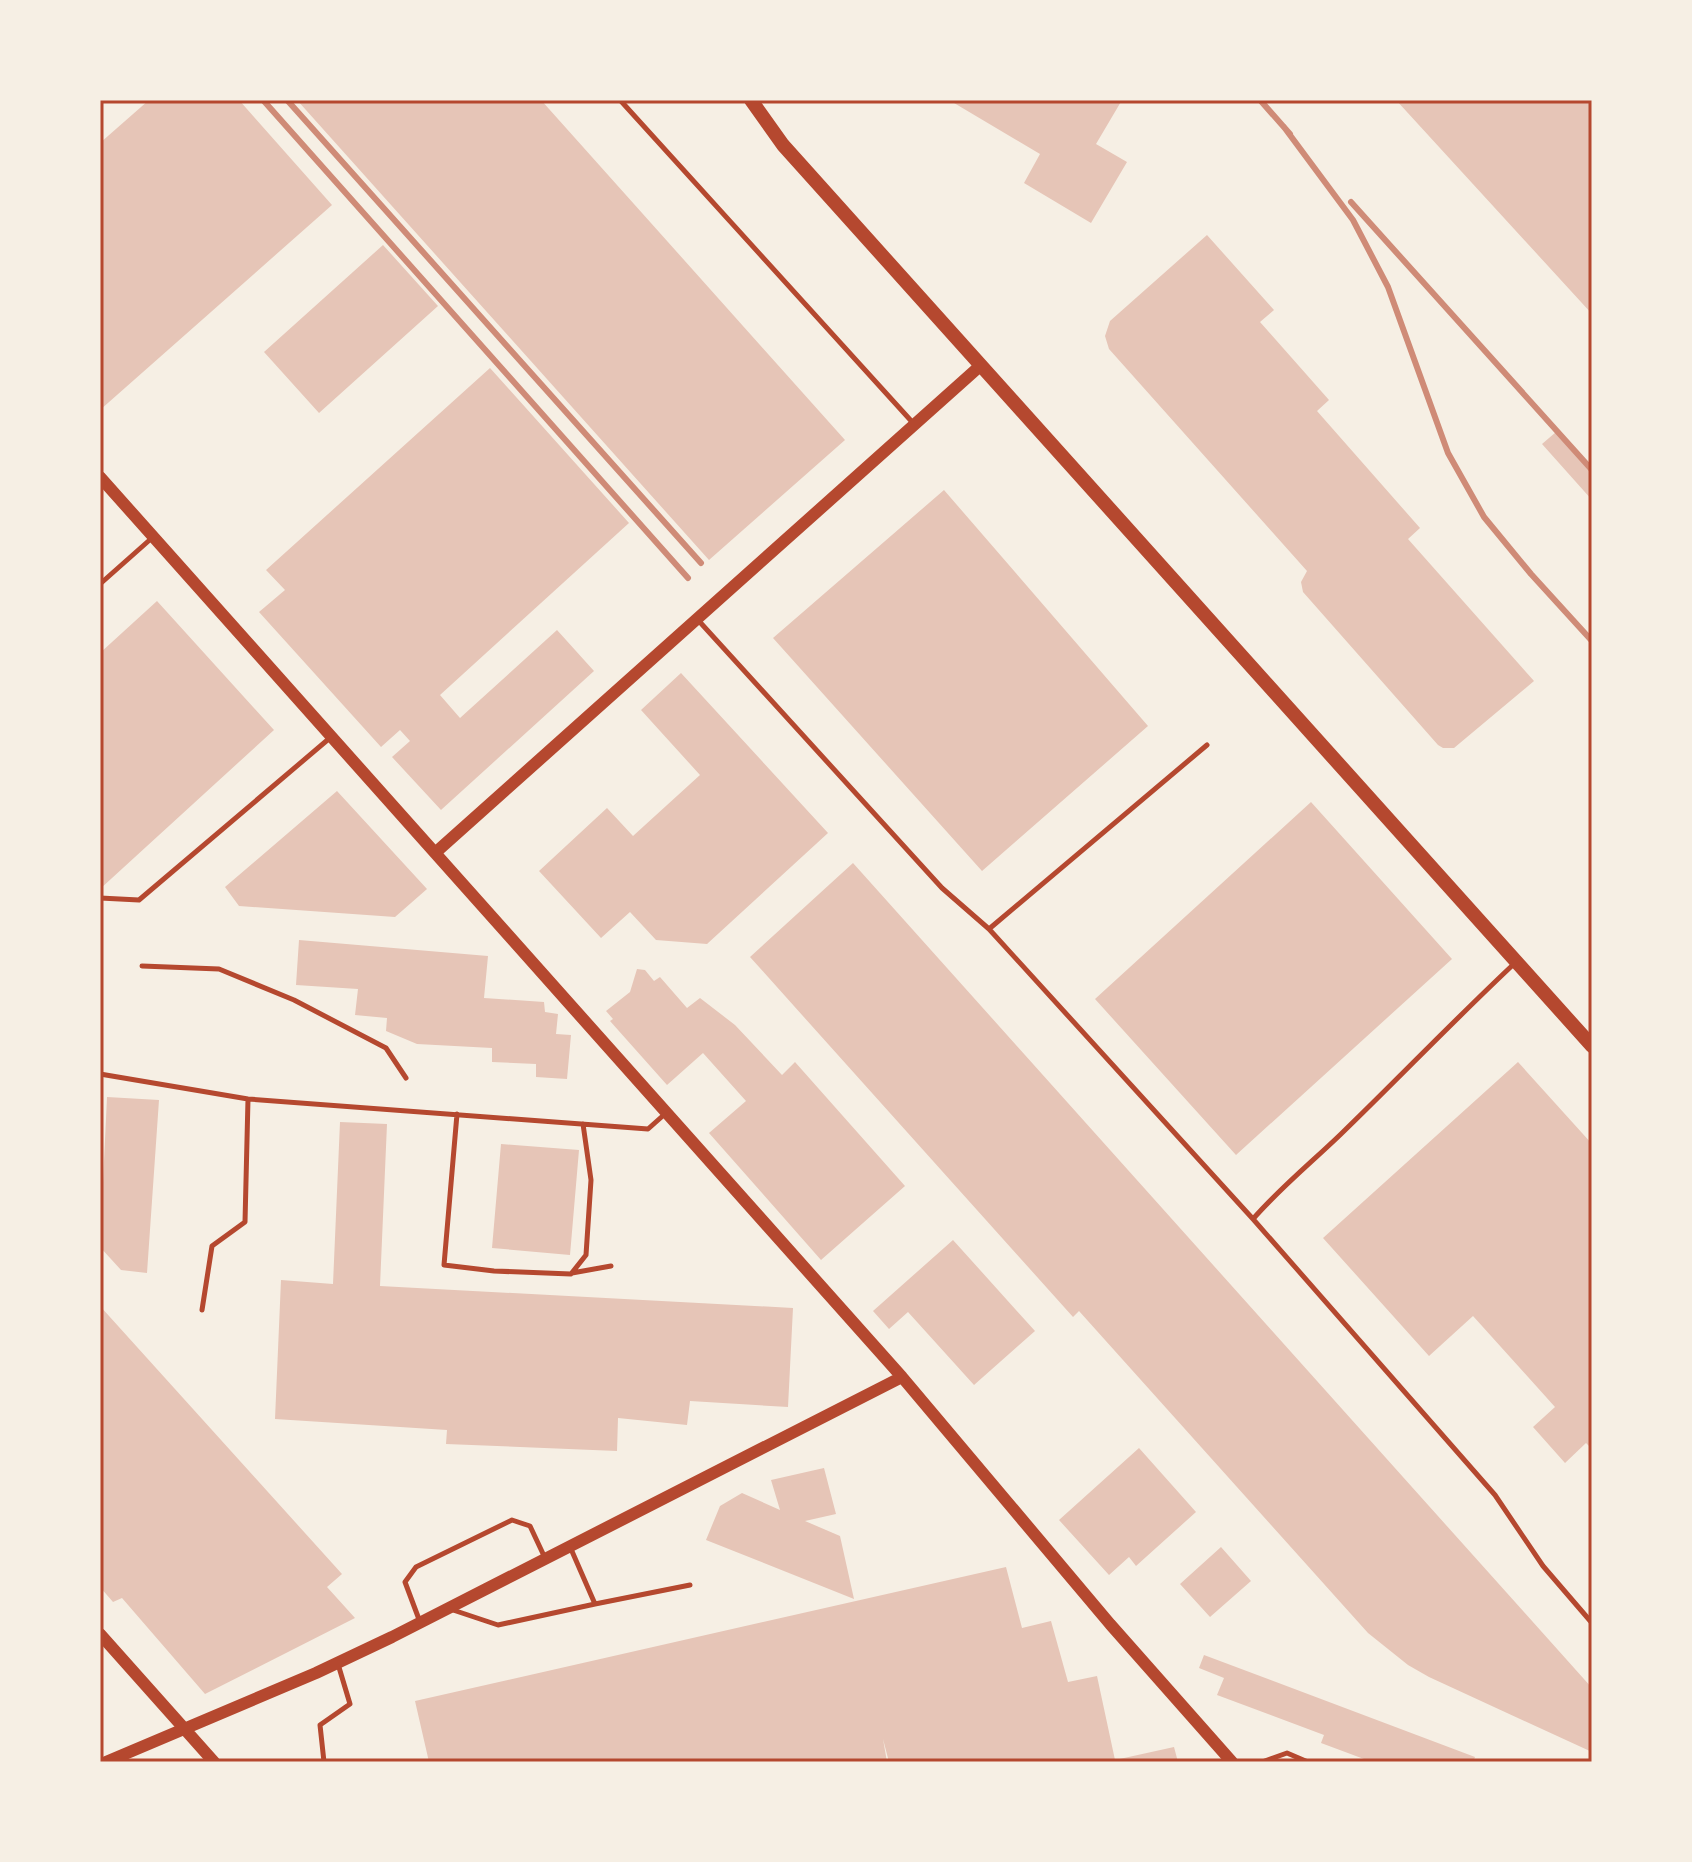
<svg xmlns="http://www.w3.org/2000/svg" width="1692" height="1862" viewBox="0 0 1692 1862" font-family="'Roboto Condensed',sans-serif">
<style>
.building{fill:#e6c5b7}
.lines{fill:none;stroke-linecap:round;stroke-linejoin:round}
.service{stroke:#b5482f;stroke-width:5}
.tertiary{stroke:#b5482f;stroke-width:12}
.secondary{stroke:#b5482f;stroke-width:14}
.rail{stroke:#cf8b77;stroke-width:6}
.neatline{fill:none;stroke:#b5482f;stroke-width:3}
</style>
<rect width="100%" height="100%" fill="#f6efe4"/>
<path class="building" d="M149,100H239L332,205L100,410V143Z
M297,100H541L845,440L709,560Z
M949,100H1122L1096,144L1127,162L1091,223L1024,183L1040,154Z
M1396,100H1592V314Z
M1207,235L1274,310L1260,322L1329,400L1317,411L1420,528L1408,539L1534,681L1454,748H1443L1438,745L1303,592L1301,582L1307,571L1109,349L1105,336L1110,321Z
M383,245L438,306L319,413L264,352Z
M490,368L629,523L440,695L460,718L557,630L594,671L441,810L392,757L410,741L400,730L381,747L259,612L285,590L266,570Z
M1556,432L1592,473V500L1542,444Z
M944,490L1148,726L982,871L773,638Z
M157,601L274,730L100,889V653Z
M681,673L828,833L707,944L656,940L630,912L601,938L539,871L607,808L633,836L700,775L641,710Z
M337,791L427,889L395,917L239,906L225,887Z
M1311,802L1452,959L1236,1155L1095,999Z
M853,863L1592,1688V1752L1429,1677L1408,1665L1368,1633L1079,1311L1073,1317L750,957Z
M299,940L488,956L484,998L544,1002L545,1012L558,1014L556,1034L571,1035L567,1079L536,1077V1064L492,1062V1048L417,1044L386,1031L387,1018L355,1015L358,989L296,985Z
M637,969L645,970L654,981L660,977L687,1008L700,998L735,1025L782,1075L795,1062L905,1186L821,1260L709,1133L746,1101L703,1053L667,1085L610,1021L613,1019L606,1011L630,992Z
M1518,1062L1592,1144V1449L1586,1443L1565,1463L1533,1427L1555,1407L1473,1316L1429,1356L1323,1238Z
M107,1097L159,1100L147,1273L121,1270L100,1247Z
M340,1122L387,1124L380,1286L793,1308L788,1407L690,1401L687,1425L618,1418L617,1451L446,1444L447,1430L275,1419L281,1280L333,1284Z
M501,1144L579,1150L570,1255L492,1248Z
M953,1240L1035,1331L974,1385L908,1312L889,1329L873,1311Z
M100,1306L342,1574L327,1587L355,1618L205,1694L122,1598L113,1602L100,1587Z
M1139,1448L1196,1512L1136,1566L1129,1557L1109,1575L1059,1520Z
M824,1468L836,1514L805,1521L840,1536L854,1599L706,1540L720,1506L742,1493L780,1510L771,1480Z
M1221,1547L1251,1581L1210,1617L1180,1584Z
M1006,1567L1022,1628L1051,1621L1068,1682L1097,1676L1115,1760L1174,1747L1178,1762H889L883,1739L887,1762H429L415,1701Z
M1204,1655L1475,1757L1473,1762H1372L1321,1743L1324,1735L1217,1695L1224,1678L1199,1668Z"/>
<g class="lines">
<path class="service" d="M620,100L914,424
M100,584L153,537
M698,620L942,888L989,929L1253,1219L1495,1495L1543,1566L1592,1623
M100,898L139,900L331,737
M989,929L1207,745
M142,966L219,969L294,1000L386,1048L406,1078
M100,1074L248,1099L648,1129L666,1113
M457,1114L444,1265L494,1271L571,1274L586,1255L591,1180L583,1124
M1253,1219C1280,1188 1312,1162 1341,1134C1400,1077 1456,1018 1516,962
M572,1273L611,1266
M202,1310L212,1246L245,1222L248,1099
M595,1604L690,1585
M453,1610L498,1625L595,1604L571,1549
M420,1622L405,1582L416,1567L512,1520L530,1526L545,1558
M324,1762L320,1725L350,1704L338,1664
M1262,1762L1287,1753L1308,1762"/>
<path class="tertiary" d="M100,477L902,1377L1110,1624L1232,1762
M435,853L980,366
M100,1634L214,1762
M106,1762L316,1673L392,1637L902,1377"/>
<path class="secondary" d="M751,100L783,145L1592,1046"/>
<path class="rail" d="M263,100L688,578
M287,100L701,563
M1260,100L1290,134
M1284,127L1353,220L1388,287L1448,453L1484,517L1531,574L1592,641
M1351,202L1592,470"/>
</g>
<rect width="1692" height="1862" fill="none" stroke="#f6efe4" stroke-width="204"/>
<rect x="102" y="102" width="1488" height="1658" class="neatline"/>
</svg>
